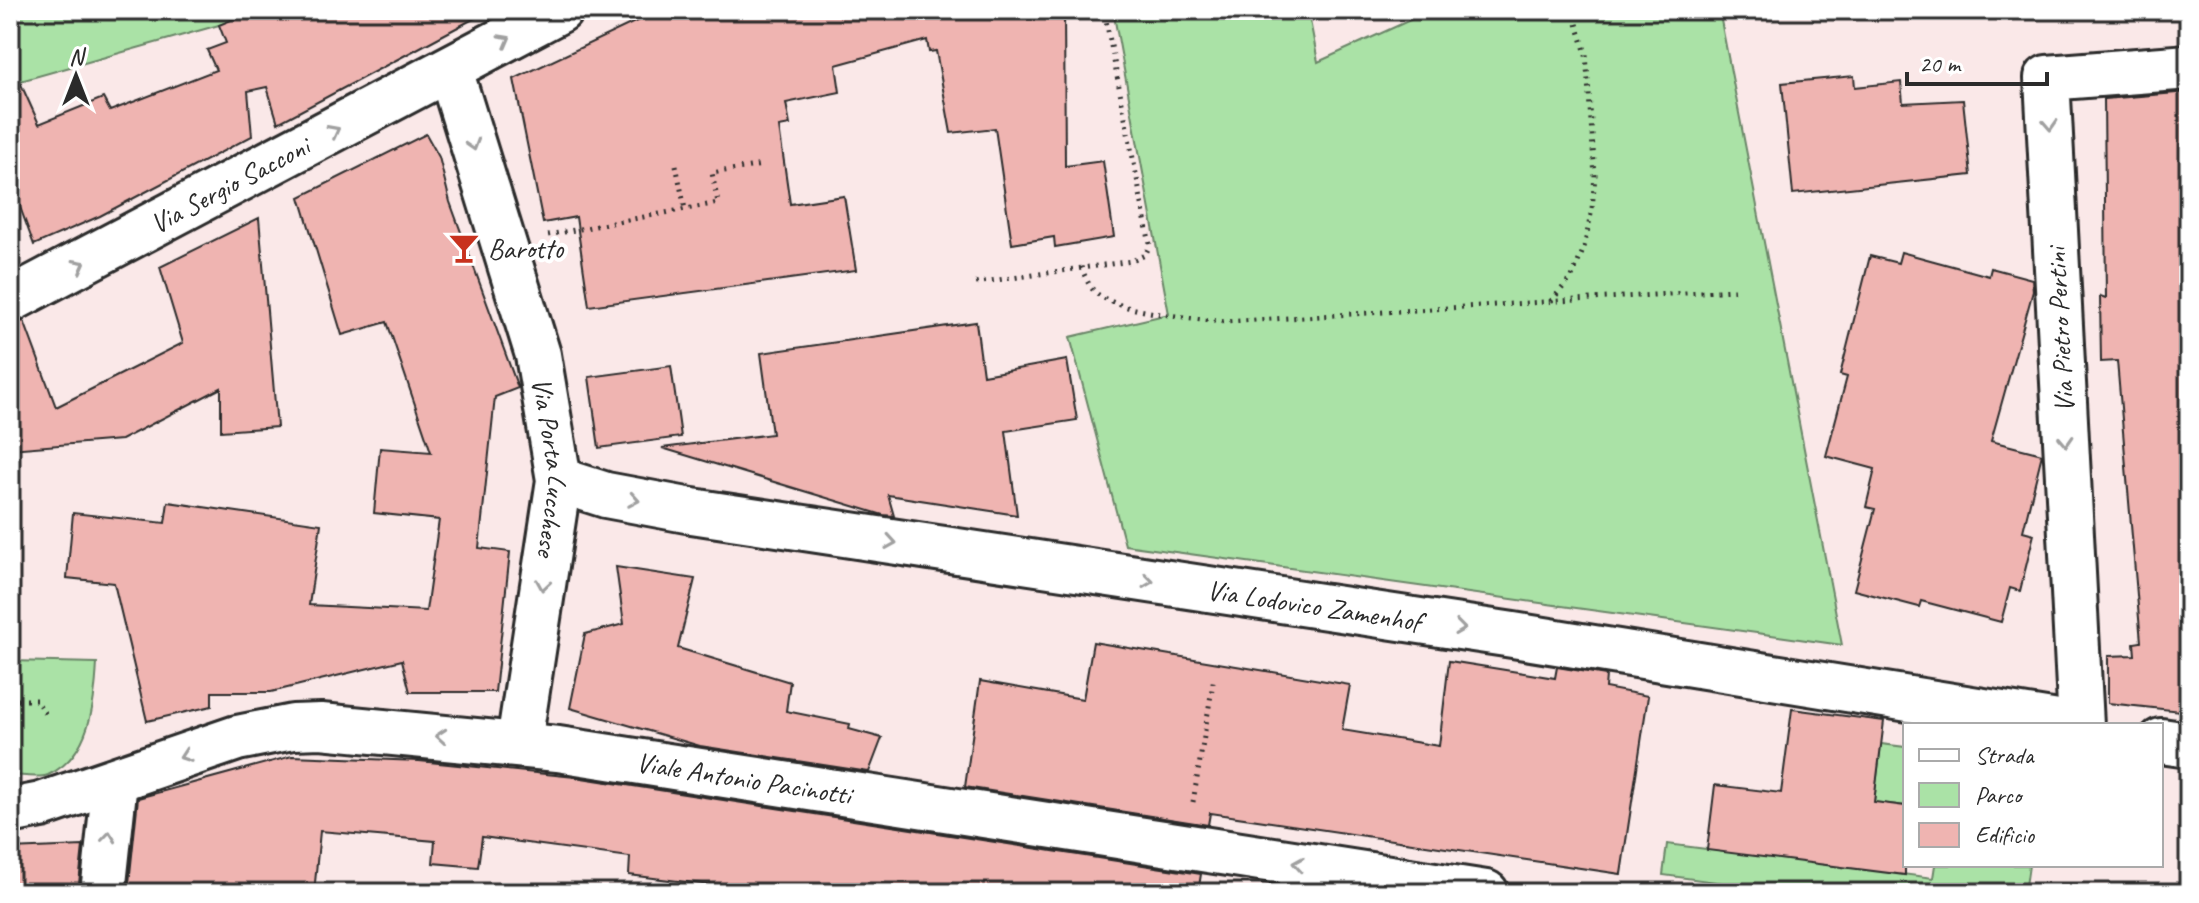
<svg xmlns="http://www.w3.org/2000/svg" width="2199" height="903" viewBox="0 0 2199 903" font-family="Caveat,sans-serif">
<style>
.green{fill:#aae2a6;stroke:#6a8668;stroke-width:2}
.building{fill:#efb4b1;stroke:#2b2b2b;stroke-width:2}
.lines{fill:none;stroke-linecap:round;stroke-linejoin:round}
.minor-casing{stroke:#2b2b2b;stroke-width:50}
.path{stroke:#2b2b2b;stroke-width:5;stroke-dasharray:2 6;stroke-linecap:butt}
.minor{stroke:#fff;stroke-width:44}
.oneway{stroke:#a0a0a0}
.labels{text-anchor:middle;dominant-baseline:central;stroke-width:8;stroke-linejoin:round;paint-order:stroke}
.street-label{font-size:28px;fill:#2b2b2b;stroke:#fff}
.poi-label{font-size:28px;fill:#2b2b2b;stroke:#fff;text-anchor:start}
</style>
<rect width="100%" height="100%" fill="#fae8e8"/>
<filter id="ink" filterUnits="userSpaceOnUse"><feTurbulence type="fractalNoise" baseFrequency=".0125" numOctaves="2"/><feDisplacementMap in="SourceGraphic" scale="16" xChannelSelector="R" yChannelSelector="G"/><feConvolveMatrix kernelMatrix="1 2 1 2 8 2 1 2 1" color-interpolation-filters="sRGB"/></filter>
<g filter="url(#ink)">
<path class="green" d="M10,10H263L219,25L10,84Z
M1113,10H1308L1318,62L1432,10H1719L1842,645L1125,545L1070,337L1169,314Z
M10,661L97,663C95,703 90,756 48,775C38,779 21,775 10,775Z
M1881,744L1905,747V806L1874,802Z
M1667,844L1933,878L1935,865H2029L2025,893H1799L1663,875Z"/>
<path class="building" d="M255,10H490L278,123L267,87L248,91L252,136L100,216L34,245L10,180V60L39,124L103,98L110,111L216,70L207,50L226,43L219,25Z
M660,10H1064L1065,166L1103,161L1114,237L1055,247L1054,237L1012,244L995,128L951,133L936,51L929,52L927,40L836,65L840,92L786,103L790,125L779,127L790,204L844,196L856,270L589,306L576,217L543,223L514,79Z
M1854,76L1855,87L1901,82L1903,103L1963,100L1971,175L1793,194L1782,83Z
M2189,92V712L2108,703V656L2135,655L2134,643L2141,642L2117,361L2101,362L2100,296L2106,298L2104,99Z
M426,134L439,157L450,202L518,388L495,397L479,548L510,552L495,692H410L402,660L271,692H212V706L147,721L114,583L67,578L73,513L165,523L168,502L321,524L309,605L426,611L439,520L374,513L380,448L431,452L387,322L342,335L300,197Z
M259,218L277,427L221,431V388L121,440L10,449V325L24,321L56,407L183,343L160,267Z
M1901,252L1989,276L1991,268L2032,279L2033,291L1991,441L2042,454L2023,531L2034,534L2020,591L2010,588L2001,622L1921,601L1919,607L1854,590L1875,509L1866,507L1875,469L1826,456L1847,377L1840,375L1870,256L1898,263Z
M976,322L983,375L1067,360L1077,420L1006,431L1017,515L888,495L894,516L883,515L662,448L772,434L761,353Z
M671,366L681,437L599,448L589,377Z
M616,567L695,579L678,648L790,682L786,711L850,724L849,729L882,738L869,772L700,746L570,708L585,634L624,624Z
M1093,642L1350,685L1342,730L1439,746L1449,661L1555,678L1557,667L1606,675L1605,688L1648,696L1621,874L1210,813L1208,825L965,787L980,681L1083,699Z
M1792,709L1884,721L1874,802L1905,806V875L1707,850L1715,785L1781,793Z
M292,756L419,761L575,777L1201,874L1198,893H777L629,875L630,857L482,837L478,867L433,863L435,841L320,831L314,893H128L138,798Z
M83,846L78,893H10V849Z"/>
<g class="lines">
<defs>
<g id="minor">
<path id="s1" d="M450,70L538,355L559,480L519,743"/>
<path id="s2" d="M10,300L560,10"/>
<path id="s3" d="M559,480L606,495L692,511L1513,635L2070,725"/>
<path d="M2081,725L2047,78L2189,67"/>
<path d="M2161,741L2189,745"/>
<path id="s4" d="M10,811L41,805L237,738L293,727L321,726L558,749L1486,893"/>
<path d="M103,893L115,781"/>
</g>
</defs>
<use href="#minor" class="minor-casing"/>
<path class="path" d="M676,165L685,209
M548,235L718,203L712,173L762,165
M1081,267C1086,278 1090,291 1102,297C1131,314 1191,317 1225,322L1734,290
M976,283L1132,261L1145,255L1150,245L1104,10
M1551,301L1572,277L1584,248L1592,209L1595,176L1586,54L1573,10
M10,700H36L46,715
M1193,802L1214,677"/>
<use href="#minor" class="minor"/>
</g>
<defs><path id="oneway-chevron" d="M-2-3.5L2.5 0L-2 3.5" fill="none" stroke-width="1.6" stroke-linecap="round" stroke-linejoin="round" transform="scale(2)"/></defs>
<g class="oneway">
<use href="#oneway-chevron" transform="translate(505 40) rotate(-29)"/>
<use href="#oneway-chevron" transform="translate(2050 125) rotate(87)"/>
<use href="#oneway-chevron" transform="translate(334 131) rotate(-28)"/>
<use href="#oneway-chevron" transform="translate(473 145) rotate(73)"/>
<use href="#oneway-chevron" transform="translate(80 265) rotate(-28)"/>
<use href="#oneway-chevron" transform="translate(2066 441) rotate(87)"/>
<use href="#oneway-chevron" transform="translate(634 500) rotate(10)"/>
<use href="#oneway-chevron" transform="translate(891 542) rotate(9)"/>
<use href="#oneway-chevron" transform="translate(1148 581) rotate(8)"/>
<use href="#oneway-chevron" transform="translate(543 585) rotate(99)"/>
<use href="#oneway-chevron" transform="translate(1460 628) rotate(8)"/>
<use href="#oneway-chevron" transform="translate(441 736) rotate(-175)"/>
<use href="#oneway-chevron" transform="translate(185 756) rotate(161)"/>
<use href="#oneway-chevron" transform="translate(109 837) rotate(-84)"/>
<use href="#oneway-chevron" transform="translate(1298 864) rotate(-171)"/>
</g>
</g>
<defs>
<symbol id="bar-bare" viewBox="-9 -9 18 18"><path d="M-6-5H6L.8 .8V4.5H3.5V6h-7V4.5H-.8V.8Z" fill="#c8321e" stroke="#fff" stroke-width="2.5" paint-order="stroke"/></symbol>
</defs>
<g fill-rule="evenodd">
<use href="#bar-bare" x="442" y="226" width="44" height="44"/>
</g>
<g class="labels">
<g class="street-label">
<text stroke="none"><textPath href="#s2" startOffset="248">Via Sergio Sacconi</textPath></text>
<text transform="translate(2060 330) rotate(-93)">Via Pietro Pertini</text>
<text stroke="none"><textPath href="#s1" startOffset="412">Via Porta Lucchese</textPath></text>
<text stroke="none"><textPath href="#s3" startOffset="766">Via Lodovico Zamenhof</textPath></text>
<text stroke="none"><textPath href="#s4" startOffset="750">Viale Antonio Pacinotti</textPath></text>
</g>
<g class="poi-label">
<text x="488" y="248">Barotto</text>
</g>
</g>
<rect width="2199" height="903" fill="none" stroke="#fff" stroke-width="40"/>
<rect x="20" y="20" width="2159" height="863" fill="none" stroke="#2b2b2b" stroke-width="3" filter="url(#ink)"/>
<rect x="1903" y="723" width="260" height="144" fill="#ffffff" stroke="#aaaaaa" stroke-width="2"/>
<rect x="1919" y="749" width="40" height="12" fill="#ffffff" stroke="#aaaaaa" stroke-width="2"/>
<text x="1975" y="763" font-size="24" fill="#2b2b2b">Strada</text>
<rect x="1919" y="783" width="40" height="24" fill="#aae2a6" stroke="#aaaaaa" stroke-width="2"/>
<text x="1975" y="803" font-size="24" fill="#2b2b2b">Parco</text>
<rect x="1919" y="823" width="40" height="24" fill="#efb4b1" stroke="#aaaaaa" stroke-width="2"/>
<text x="1975" y="843" font-size="24" fill="#2b2b2b">Edificio</text>
<g transform="translate(76 76)" stroke="#ffffff" stroke-width="6" paint-order="stroke">
<path d="M0-6L14 30L0 20L-14 30Z" fill="#2b2b2b"/>
<text y="-12" font-size="22" font-weight="bold" text-anchor="middle" fill="#2b2b2b">N</text>
</g>
<path d="M1907 72v12h140v-12" fill="none" stroke="#2b2b2b" stroke-width="4"/>
<text x="1919" y="72" font-size="24" fill="#2b2b2b" stroke="#ffffff" stroke-width="6" paint-order="stroke">20 m</text>
</svg>
